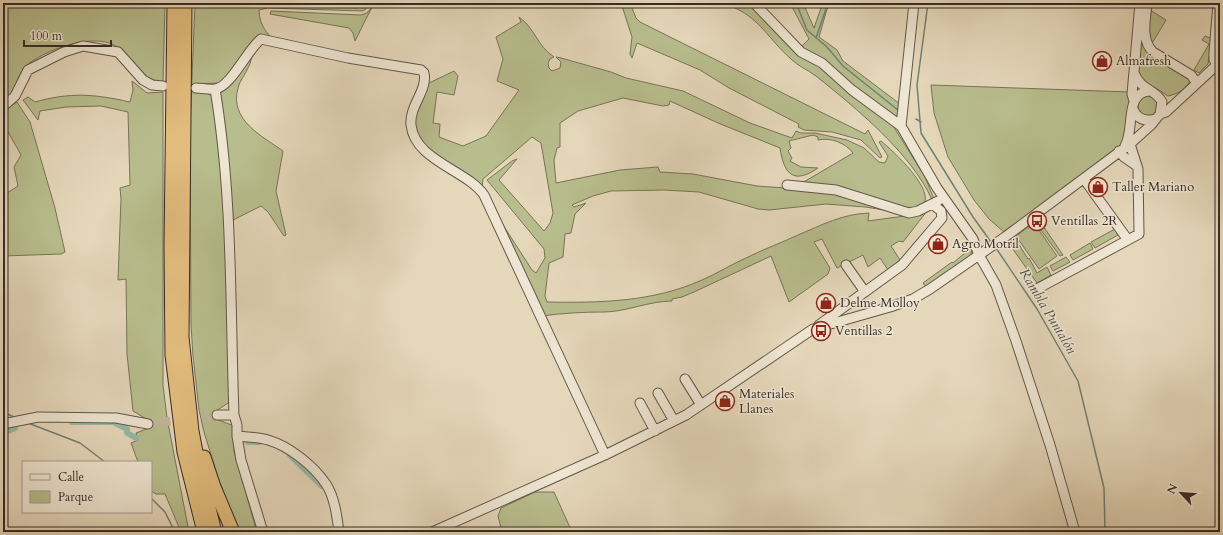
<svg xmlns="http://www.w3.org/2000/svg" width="1223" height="535" viewBox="0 0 1223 535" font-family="Cardo,serif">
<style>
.green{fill:#b8bd8d;stroke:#787459}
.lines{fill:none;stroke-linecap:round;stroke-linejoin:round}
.stream{stroke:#708175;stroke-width:1.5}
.canal{stroke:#96baab;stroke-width:6}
.minor-tunnel{stroke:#c2b59c;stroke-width:9;stroke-dasharray:9 4.5;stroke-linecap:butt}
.minor-casing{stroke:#62564a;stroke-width:11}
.highway-casing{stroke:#372b25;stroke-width:15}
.minor{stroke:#eee5d2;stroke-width:9}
.highway{stroke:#e2bc7d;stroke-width:13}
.labels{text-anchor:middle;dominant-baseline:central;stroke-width:3;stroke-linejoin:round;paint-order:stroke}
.poi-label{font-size:13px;fill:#372b25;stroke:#eee5d2;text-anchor:start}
.water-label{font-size:14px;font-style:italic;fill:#4f4f46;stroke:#eee5d2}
</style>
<rect width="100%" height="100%" fill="#e5d7ba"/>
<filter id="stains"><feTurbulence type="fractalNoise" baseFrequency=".005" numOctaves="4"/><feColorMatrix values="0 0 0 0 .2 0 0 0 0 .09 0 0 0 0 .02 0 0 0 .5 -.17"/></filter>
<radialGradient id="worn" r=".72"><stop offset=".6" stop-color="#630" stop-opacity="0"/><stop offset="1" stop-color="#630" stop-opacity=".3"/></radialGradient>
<path class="green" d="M3,3H165L163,82C137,79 136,57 114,45C91,33 44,50 26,66C19,73 15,87 11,96L3,97Z
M195,3H335L355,8L365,6L366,9L362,11L268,8L259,10C259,21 264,30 271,37L261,36L232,73L219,83L194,84L193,91C203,91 209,92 215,100L224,179L231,401L216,411V419L234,426V451L257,532H238L219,480L204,432L199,410L193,356L191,325L190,128Z
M369,3H374L355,41L353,33L349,28L270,14L271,11L361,15L367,13L372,7Z
M621,3H630L636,18L640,22L865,134L868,130L882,157L880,158L861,140L832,132L804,130L798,127L799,124L729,88L700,70L637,43L632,58L630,54L632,37Z
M721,3H745L758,9L815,62L892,124L925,177L934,199L932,200C912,154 856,108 816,76C808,70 798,66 791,59C765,36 758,13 721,3Z
M790,3H803L814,28L822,5L824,3H833L827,9L819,37L837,50L843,61L900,104L898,115L895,117L801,47L809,39Z
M1150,10L1166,20L1151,45L1148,39Z
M519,17C535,28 537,46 554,57L550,59L548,63L549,68L552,71L560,68L561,62L556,57L561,58L611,72L626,78L683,91L750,123L792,138L796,131L801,133H815L847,140L864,148L879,162L885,163L888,156L879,142L881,141C893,151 936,190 923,206L909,210L802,183L853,153C846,143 830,137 818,140V137L813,135L789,141L791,148L788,151L792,158L790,161L801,167L818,168C793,185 784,174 780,148L718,123L670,101L669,105L663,106L623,98L578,111L560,123V147L557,148L554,160L556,183L620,170L658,167L660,172L693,174L757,186L827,191L897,212L865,207L826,204L769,210L758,209L699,192L664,190L611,191L593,196L572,205L574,207L586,203L575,214L571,233L565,234L563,257L549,263L545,296L547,302C600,303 653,302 702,280C718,273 732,264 748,257C764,249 781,243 798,235C822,225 842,214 869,213L868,221L912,215L927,211L903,242L899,241L891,246L900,260L888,270L880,258L868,267L863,255L837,268L822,239L814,242L830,268L828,274L789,302L771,256L694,292L682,297L672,299V301C649,301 626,312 604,312C584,312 563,313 542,316L494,211L532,270L536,273L545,258L544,249L487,180L512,161L517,159L499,180L544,231L550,223L553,213L541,143L532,137L483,179L482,188L475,180L455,170L423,144L417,134L413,120L427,84L454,71L458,76L454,95L437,92L433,123L440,124L439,137L463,146L486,136L519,90L497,81L503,59L496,37L521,22Z
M1205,36L1212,39L1208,64L1199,73L1194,70L1209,44L1202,40Z
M1141,39L1147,52L1188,78L1190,81C1186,89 1178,94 1168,96L1156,88L1147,86L1137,73Z
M253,50C252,56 251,63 248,68C245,75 240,80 238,88C229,120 262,136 283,151L276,191L286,235L284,236L268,212L261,206L233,220L228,159L220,95L223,87Z
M132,81L147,93L163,92V385L167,418L189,532H181L165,494H156L151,491V462H138L131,443L138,440L136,433L149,428L148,420L133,411L127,354L126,279L118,280L121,199L120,188L130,185L128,112L101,106L66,107L40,111L38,120L23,100L28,97L35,102C71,92 94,94 130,102L133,90Z
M931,85L1130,92L1127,136L1120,146L1004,232L989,219L974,200L948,157L934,113Z
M1138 106a10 10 0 1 1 20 0a10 10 0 1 1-20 0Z
M17,102L30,122L55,208L65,252L61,254L3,256V183L7,193L18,186L14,167L21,155L3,123V108H8Z
M1039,220L1063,255L1060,256L1035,222Z
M1034,223L1057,256L1039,269L1016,236Z
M1115,229L1118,235L1095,248L1091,242Z
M1014,238L1017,242L1016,243L1020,246L1028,259L1029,258L1037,273L1047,267L1051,275L1037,283L1012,248L1010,242Z
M1090,243L1093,249L1073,260L1070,255Z
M972,247L971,255L926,287L923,283L952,262L953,263Z
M1066,257L1070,262L1053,271L1050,266Z
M535,492H554L572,532H502L498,516L501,508Z"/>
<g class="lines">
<path class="stream" d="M796,3L807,30L827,47L843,66L898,110
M928,3L917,85L921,133L973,217L991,242
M816,38L828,3
M916,119L921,122
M996,248L1037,309L1078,381L1104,488L1105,532
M3,412L14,417
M28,423L80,443L105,462
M151,498L165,512L175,532"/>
<path class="canal" d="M72,422H113L127,429V433L136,438
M3,433L15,428
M248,442H260
M290,455L322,486"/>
<path class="minor-tunnel" d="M148,424L217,415"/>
<defs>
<path id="minor" d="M754,3L801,52L822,63L852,90L901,126L937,188L973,239L979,255L996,285L1016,341L1050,445L1075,532
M1147,3C1146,19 1140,39 1153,52L1191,75L1196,82
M1217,64L1214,60V52L1218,3
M196,88C201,88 209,90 215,89C231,87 247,50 261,39L348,58L421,70L424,73C428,90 409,106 411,125C415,161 467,170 484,195L605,455
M215,89C233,197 230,306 234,415L237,425V436C247,437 259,437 268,440C289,446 314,466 326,484C335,498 337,517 339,532
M1134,101L1132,94L1140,3
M3,104H6L15,96L28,70L64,52L83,46L118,52L143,80L152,85L163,86
M1133,109C1137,119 1145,122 1155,119
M1160,114L1166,112L1220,62
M901,126L914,3
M1125,146C1135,130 1124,93 1149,91
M1119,151L1124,157L1137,166
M1084,179L1128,240
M787,185L836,190L909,213L918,211L938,201
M846,265L865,292
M1037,289L1139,234L1138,169L1130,144
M819,325L902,265L942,218L941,211L932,204
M685,379L701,405
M658,393L674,421
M640,403L655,431
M217,415H234
M3,424L38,417L116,418L148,424
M237,436L241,460L263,532
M432,532L605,455L686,415L813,329L890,307L913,299L930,289L1005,237L1130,144L1151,125L1160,114L1162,102C1156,89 1141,91 1134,73"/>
<path id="highway" d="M174,3L171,245L172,355L184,452L204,532
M185,3L182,337L192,431L200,473L215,532
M204,457L214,487L233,532"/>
</defs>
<use href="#minor" class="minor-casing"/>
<use href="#highway" class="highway-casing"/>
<use href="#minor" class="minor"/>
<use href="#highway" class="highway"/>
</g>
<defs>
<symbol id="shop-ring" viewBox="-11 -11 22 22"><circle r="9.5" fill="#eee5d2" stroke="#8f2418" stroke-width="1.5"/><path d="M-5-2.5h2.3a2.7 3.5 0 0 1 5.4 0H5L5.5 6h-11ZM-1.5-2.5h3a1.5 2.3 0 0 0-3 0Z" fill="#8f2418"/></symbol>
<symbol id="bus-ring" viewBox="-11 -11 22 22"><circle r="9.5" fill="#eee5d2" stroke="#8f2418" stroke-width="1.5"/><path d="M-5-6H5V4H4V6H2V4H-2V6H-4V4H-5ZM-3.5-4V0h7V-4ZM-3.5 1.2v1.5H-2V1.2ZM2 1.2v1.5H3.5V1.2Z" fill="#8f2418"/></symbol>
</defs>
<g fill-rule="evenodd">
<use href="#shop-ring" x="1091" y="50" width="22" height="22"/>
<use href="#shop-ring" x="1087" y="176" width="22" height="22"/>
<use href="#bus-ring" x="1026" y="210" width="22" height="22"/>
<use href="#shop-ring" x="927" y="233" width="22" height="22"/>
<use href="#shop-ring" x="815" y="292" width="22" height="22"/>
<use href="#bus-ring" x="810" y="320" width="22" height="22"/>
<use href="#shop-ring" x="714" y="390" width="22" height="22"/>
</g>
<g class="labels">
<g class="poi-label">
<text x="1116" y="61">Almafresh</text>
<text x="1112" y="187">Taller Mariano</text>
<text x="1051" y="221">Ventillas 2R</text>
<text x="952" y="244">Agro Motril</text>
<text x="840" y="303">Delme Molloy</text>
<text x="835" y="331">Ventillas 2</text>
<text x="739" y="394">Materiales<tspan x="739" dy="15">Llanes</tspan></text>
</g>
<g class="water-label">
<text transform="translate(1048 311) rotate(59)">Rambla Puntalón</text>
</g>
</g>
<rect width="1223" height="535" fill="none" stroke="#e5d7ba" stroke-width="16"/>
<rect x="4" y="4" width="1215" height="527" fill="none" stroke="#372b25" stroke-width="2"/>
<rect x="8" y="8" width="1207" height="519" fill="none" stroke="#372b25"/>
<rect x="22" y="461" width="130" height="52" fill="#eee5d2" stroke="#a59b8d"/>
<rect x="30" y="474" width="20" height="6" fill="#eee5d2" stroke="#a59b8d"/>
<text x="58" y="481" font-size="12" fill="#372b25">Calle</text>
<rect x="30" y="491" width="20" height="12" fill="#b8bd8d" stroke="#a59b8d"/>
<text x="58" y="501" font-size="12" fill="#372b25">Parque</text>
<g transform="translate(1181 493) rotate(296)" stroke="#eee5d2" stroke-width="3" paint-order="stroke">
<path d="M0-3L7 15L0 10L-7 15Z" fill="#372b25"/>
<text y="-6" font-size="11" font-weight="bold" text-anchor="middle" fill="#372b25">N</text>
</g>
<path d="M24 40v6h87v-6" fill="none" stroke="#372b25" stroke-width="2"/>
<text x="30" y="40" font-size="12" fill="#372b25" stroke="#eee5d2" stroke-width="3" paint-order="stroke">100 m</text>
<rect width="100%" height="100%" filter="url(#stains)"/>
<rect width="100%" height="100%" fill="url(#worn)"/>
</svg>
